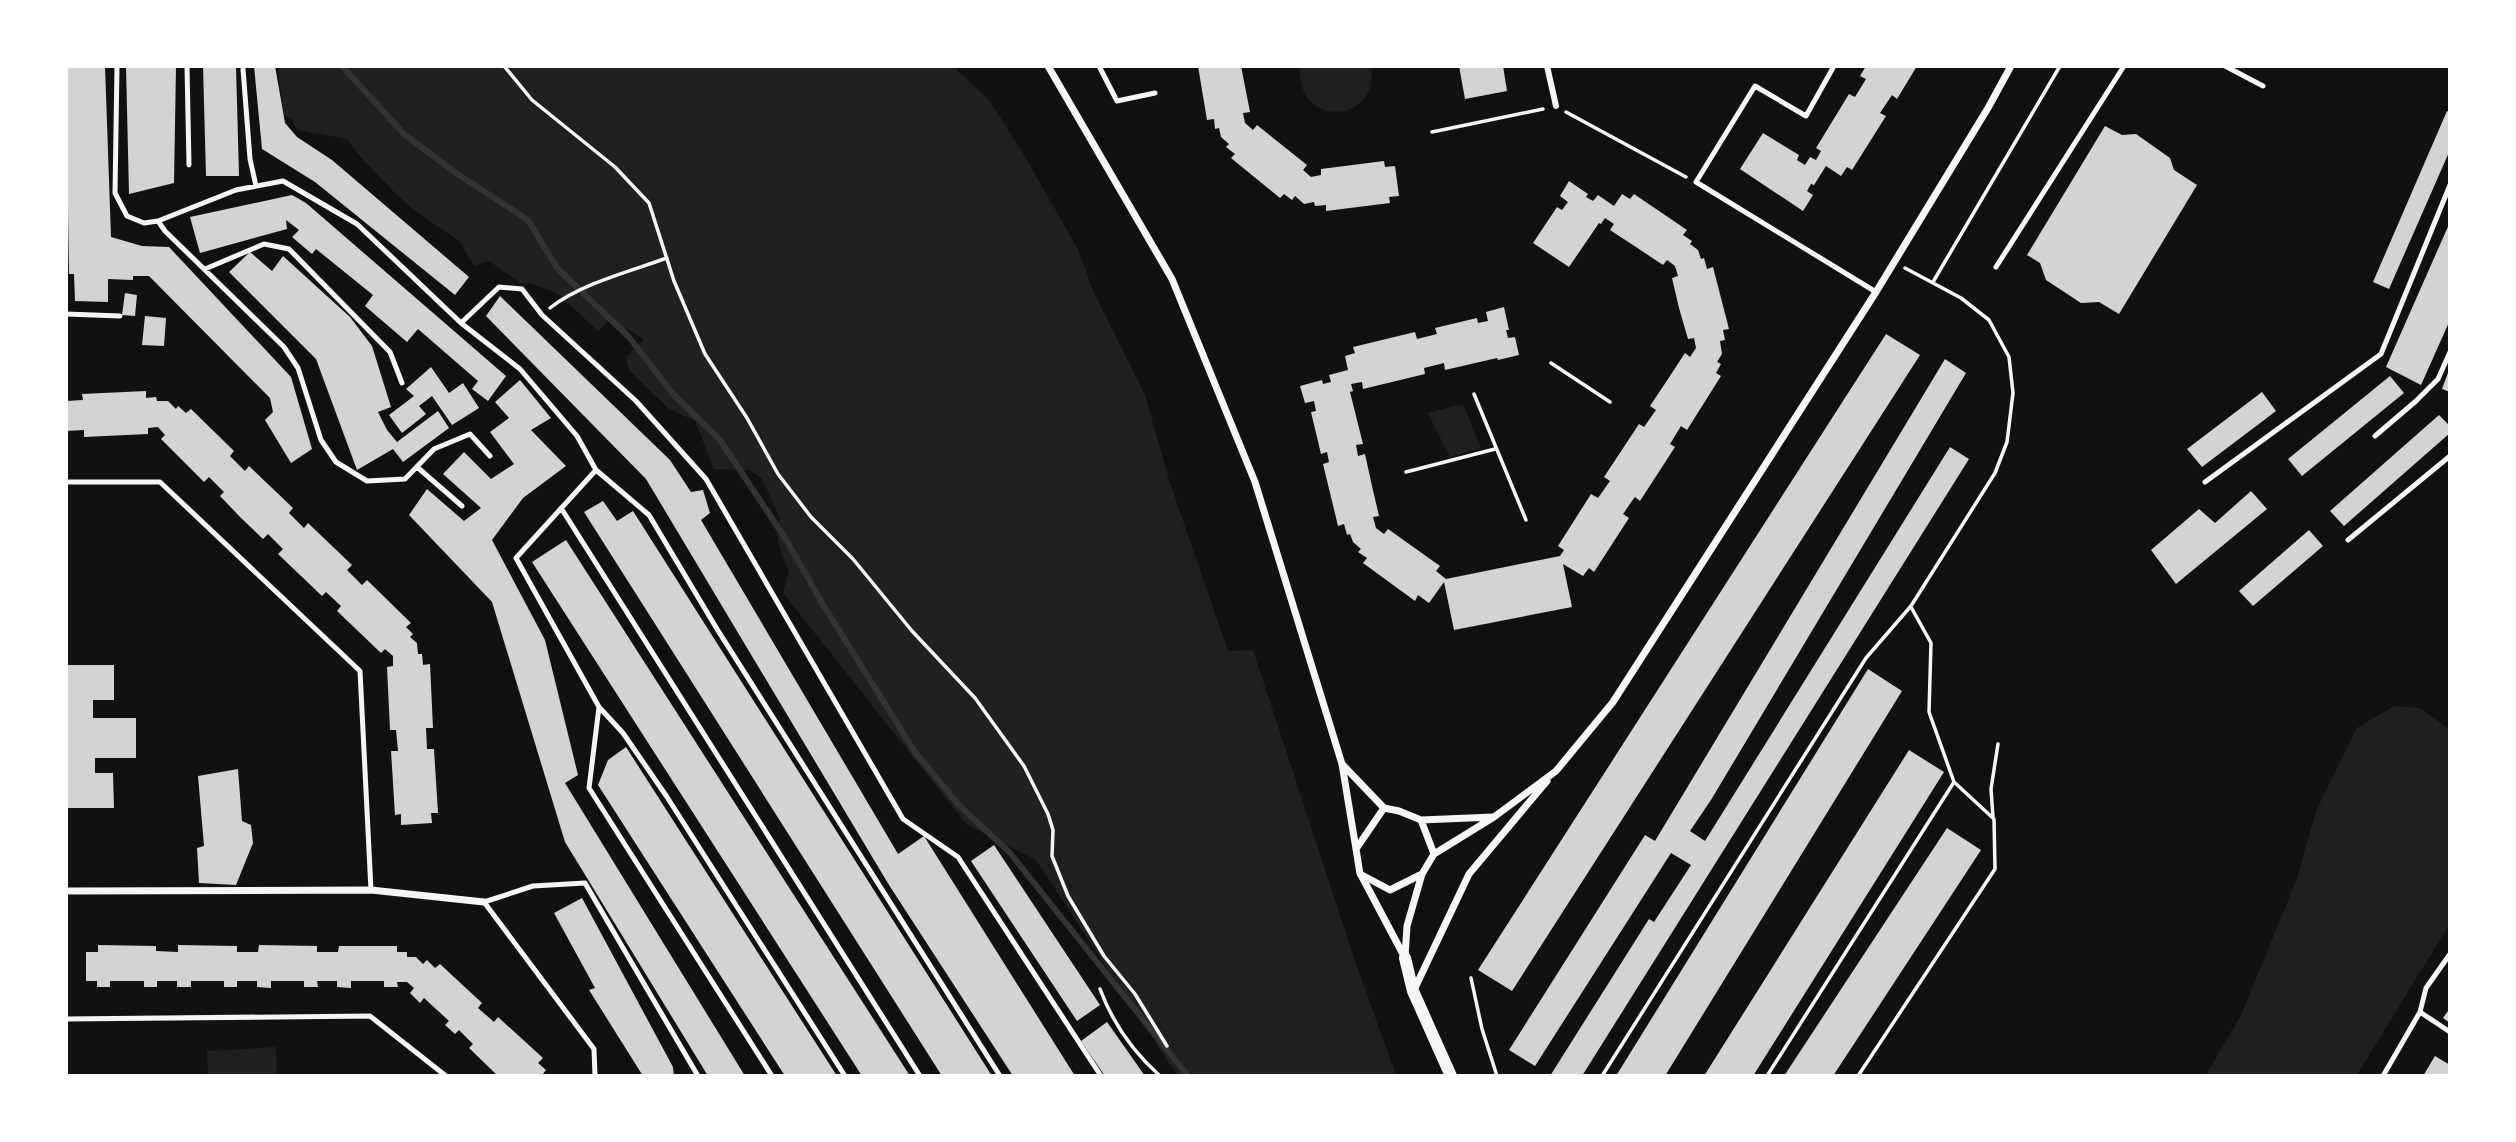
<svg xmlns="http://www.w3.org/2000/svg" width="2516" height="1142" viewBox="0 0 2516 1142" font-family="Helvetica,sans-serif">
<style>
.green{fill:#202020}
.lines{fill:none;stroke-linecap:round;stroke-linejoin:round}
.stream{stroke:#333;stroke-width:6}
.building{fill:#d3d3d3}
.path{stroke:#f5f5f5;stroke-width:3.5}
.service{stroke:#f5f5f5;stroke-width:5}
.pedestrian{stroke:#f5f5f5;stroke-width:6}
.minor{stroke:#f5f5f5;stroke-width:7}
.tertiary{stroke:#f5f5f5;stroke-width:12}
</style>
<rect width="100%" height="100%" fill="#111"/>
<path class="green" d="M1300,66L1371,67C1380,125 1295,129 1300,66Z
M278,67H954L990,101L1021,150L1078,249L1094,293L1145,395L1170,483L1228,651L1253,650L1357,967L1396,1075H1177L1036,860L967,825L783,593L789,570C780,552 774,538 780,518L762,479L749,470L714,469L695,421L668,408L629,370L626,357L644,340L631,331L608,321L598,331L557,293L532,284L520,283L489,261L474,266L459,241L414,210L394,192L356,152L348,139L297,130L292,120L284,115Z
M1463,404L1481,448L1450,457L1428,413Z
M2394,706L2420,708L2449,729V925L2357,1075H2206L2242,1013L2296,881L2316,811L2357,728Z
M276,1047L277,1075H208L207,1051Z"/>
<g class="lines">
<path class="stream" d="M342,66L405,135L456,173L528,220L557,268L629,337L673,394L720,440L787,541L822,603L915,752L959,805L1010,853L1188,1076"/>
</g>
<path class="building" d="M68,66H105L111,237L142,246L169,247L291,377L312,449L291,463L265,420L273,412L270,398L149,276H133V280L108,279V302L75,301L74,274H69L67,148Z
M126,66H176L174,183L129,194Z
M203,66H236L239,176H206Z
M254,66H275L285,123L297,137L332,160L469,277L455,295L315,182L262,149Z
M1198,66H1241L1250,112L1243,113L1245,123L1253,130L1257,125L1307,165L1303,170L1311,177L1321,175V169L1384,161L1385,167L1395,166L1399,196L1389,197L1390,203L1326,211V205L1315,206L1314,202L1304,204L1295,196L1292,200L1284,194L1280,198L1231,158L1235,154L1226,147L1229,144L1221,137L1219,128L1215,129L1214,119L1207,120Z
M1459,66H1503L1507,91L1465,99Z
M1866,66H1917L1897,99L1892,95L1880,113L1886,116L1852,170L1847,167L1841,176L1826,166L1814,185L1811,184L1807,191L1813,195L1803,211L1740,169L1763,133L1799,155L1797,160L1805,165L1810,157L1816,160L1821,151L1816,148L1849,94L1855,97L1866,79L1860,76Z
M2447,111L2450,112V150L2389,289L2373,282Z
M2105,126L2122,135L2136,134L2170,158L2174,170L2197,185L2119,314L2099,302L2081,303L2046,280L2040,263L2027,255Z
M1569,181L1588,194L1586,197L1593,201L1598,195L1614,206L1622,194L1630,199L1634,194L1687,230L1683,235L1692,241L1690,244L1698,250L1701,259L1704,258L1707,269L1713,267L1729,329L1723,330L1725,340L1720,341L1722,354L1717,362L1721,364L1716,373L1721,376L1687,430L1681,426L1670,444L1675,447L1640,501L1635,497L1632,501L1623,514L1629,518L1594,572L1589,568L1583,576L1563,564L1572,607L1454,630L1444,582L1429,603L1418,595L1415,601L1363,563L1367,558L1358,552L1361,549L1353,542L1350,534L1347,535L1344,524L1338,526L1323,464L1329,462L1327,452L1321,454L1311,412L1316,411L1314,401L1305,403L1300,386L1322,380L1323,384L1331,382L1329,375L1348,370L1345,356L1355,353L1353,347L1415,332L1417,339L1437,334L1435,328L1477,318L1478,323L1488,321L1486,312L1504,307L1509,330H1506L1508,338L1515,337L1519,355L1498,360L1497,358L1445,370L1444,363L1424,368L1425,374L1363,389L1362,382L1351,384L1353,391L1350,392L1363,444L1356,445L1358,456L1365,454L1372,486L1379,516L1373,517L1376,528L1384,534L1388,529L1440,566L1436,571L1446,579L1560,556L1564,550L1558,546L1591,494L1598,498L1610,481L1604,477L1639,424L1644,427L1656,410L1650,406L1668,379L1685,353L1690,357L1696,348L1694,338L1688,339L1679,308L1672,278L1678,276L1675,266L1667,260L1663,265L1636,247L1610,230L1614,224L1605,218L1601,224L1599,223L1569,267L1533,243L1557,207L1562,210L1568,202L1560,196Z
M292,195L306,203L506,376L488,401L472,389L478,381L418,329L407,342L365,306L373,295L316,249L312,254L292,237L299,230L286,220L287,229L200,253L190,217Z
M2450,222V320L2421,385L2386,367Z
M250,252L272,271L283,256L350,317L372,346L391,407L378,412L387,430L397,442L438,411L449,428L403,462L393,449L357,470L316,359L229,272Z
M125,293L137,295L135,316L122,315Z
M500,296L670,460L691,492L703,490L710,513L701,520L898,854L924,836L1075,1076H1013L889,885L646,479L486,316Z
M145,316L166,318L164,346L142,345Z
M1886,334L1920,355L1512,991L1478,970Z
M1945,359L1966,373L1711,800L1690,831L1705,841L1950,447L1969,459L1582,1076H1550L1649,919L1654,922L1691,865L1671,853L1535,1066L1509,1050L1645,835L1655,841Z
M431,367L449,393L463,383L479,408L452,425L432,396L419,406L426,414L402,433L389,415L414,396L406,389Z
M2449,370H2450V392L2442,389Z
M2390,376L2404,393L2302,476L2288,459Z
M520,380L551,418L531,430L566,466L523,498L492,540L545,640L578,775L565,783L745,1076H708L565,842L492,602L409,515L427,489L464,521L481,508L443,474L464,452L491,479L514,464L490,432L509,418L495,402Z
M146,391V398L156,397L157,401H168L176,409L178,406L186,413L191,409L234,451L230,456L245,471L249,466L293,508L289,513L304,528L308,523L352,565L347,570L362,585L367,580L411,623L406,627L413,634L410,637L417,643L418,654H422L423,665L430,664L433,728H426L427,749H434L438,813H431L432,823L401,825V814L395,815L391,751H398L396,730H390L387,667L393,666V656L385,649L381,653L337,611L341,606L326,592L322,596L278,554L283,549L268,534L263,539L241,518L220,496L224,492L209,477L204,482L161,439L165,435L158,427L148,428V434L84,437V430L66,431V401L83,400L82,394Z
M2262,392L2276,411L2202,467L2187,449Z
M2439,415L2450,426V433L2344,526L2330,511Z
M2251,491L2267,509L2176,584L2151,550L2199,509L2215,523Z
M603,501L617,521L633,511L992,1076H942L584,512Z
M2309,530L2323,546L2253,606L2239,591Z
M566,540L910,1076H862L532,562Z
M66,665H114V700H93V718H136V758H95V773H113L114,808H66Z
M1868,669L1902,691L1665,1076H1616Z
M626,747L837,1076H785L598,785L608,760Z
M1909,750L1944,772L1753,1076H1704Z
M238,769L242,821L251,825L253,843L236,885L199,883L197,848L204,846L198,776Z
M1947,828L1981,850L1833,1076H1784Z
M994,845L1100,1005L1077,1021L971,861Z
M582,898L673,1067L674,1076H643L589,990L595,988L554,913Z
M98,945L156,946V951L178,952V945L237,946V952H258L259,945L317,946V952H338L339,946H397V952H407V957H416L423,964L427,960L435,968L440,964L482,1003L478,1008L494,1022L498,1017L543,1058L538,1063L546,1070L543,1074L545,1076H498L469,1048L473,1044L459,1030L455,1034L445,1025L449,1021L424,998L420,1003L410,993L414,988L407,982H397L398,987H384V981H351V988L337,987V981H317L318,987H304V981H271V988L257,987V981H237V987H224V981H191V987H177V981H157V987H144V981H110V987H97V981H86V952H98Z
M2450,1008V1023L2443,1018Z
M1107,1022L1145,1076H1105L1081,1041Z
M2435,1056L2450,1065V1076H2423Z"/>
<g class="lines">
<path class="path" d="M504,66L532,100L615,167L649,203L674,281L705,354L747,418L778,474L811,517L853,559L912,631L975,698L1024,766L1048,814L1053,830L1052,856L1068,896L1104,956L1135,994L1167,1046
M1566,112L1686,177
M1432,132L1543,109
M1933,282L2060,66
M550,308C580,284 631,271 667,258
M1551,363L1610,402
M1474,394L1526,520
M1406,472L1495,449
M1993,817L1991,789L1998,744
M1471,978L1482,1029L1497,1076
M1100,989C1113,1024 1132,1051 1160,1076
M1602,1076L1866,658L1911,606L1995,473L2007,442L2013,393L2009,357L1989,320L1961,298L1905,268
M1767,1076L1954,782
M1858,1076L1995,869L1994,819L1954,782L1929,712L1931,643L1911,607"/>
<path class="service" d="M117,66L115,193L127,216L144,223L158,221
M187,66L189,165
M1099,66L1117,101L1155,93
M1834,66L1806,116L1755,86L1696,182L1876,292
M2225,66L2263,86
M243,69L250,159L256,186
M1996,267L2124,66
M205,269L264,244L289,249L390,352L402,383
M66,314L120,316
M461,323L357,224L283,181L236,190L158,221L165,231L284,347L298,368L321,440L336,462L367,481L405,479L434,449L470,434L490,456
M2375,436L2416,401L2438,379L2450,352
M417,467L462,506
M596,470L516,558L599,707L589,788L772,1076
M66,482H160L360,671L371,890
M2205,482L2381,354L2450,185
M561,508L920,1076
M2348,540L2450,456
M599,707L623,733L667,797L845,1076
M2420,1012L2450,1032
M66,1019L370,1016L446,1076
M595,1076L594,1049L484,902L533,886L585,883L698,1076
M1000,1076L717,629L649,515L596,470L577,436L520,369L461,323L499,287L522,289L542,315L636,401L706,479L903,819L958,857L1101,1076
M2383,1076L2420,1012L2426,988L2450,954"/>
<path class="pedestrian" d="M1547,66L1556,106"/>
<path class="minor" d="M1048,66L1172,279L1255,482L1342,764L1356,849
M1342,764L1384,808
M1384,808L1399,811L1421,820L1434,854L1422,874L1390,890L1360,874L1356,849Z
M1421,820L1493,817
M1434,854L1494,817L1556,771L1613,702L1876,292L1988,108L2011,66
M1361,875L1405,958
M66,891L371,890L484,902
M1405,957L1407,926L1422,874
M1414,990L1469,874L1547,781"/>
<path class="tertiary" d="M1405,958L1413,991L1451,1076"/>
</g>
<rect width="2516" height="1142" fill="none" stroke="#ffffff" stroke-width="136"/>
</svg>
